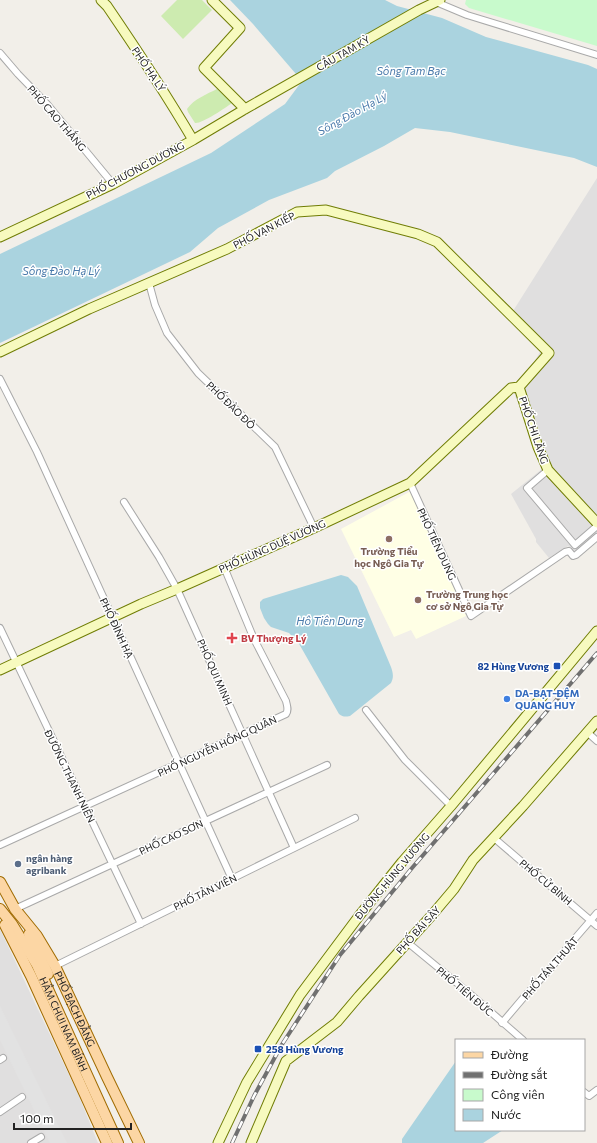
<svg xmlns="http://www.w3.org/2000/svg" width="597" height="1143" viewBox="0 0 597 1143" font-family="Commissioner,sans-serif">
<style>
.residential{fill:#e0dfdf}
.education{fill:#ffffe5}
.grass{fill:#cdebb0}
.park{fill:#c8facc}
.parking{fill:#e2e2e2}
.water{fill:#aad3df}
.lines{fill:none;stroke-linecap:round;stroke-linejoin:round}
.street-casing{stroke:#a9a9a9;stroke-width:8}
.secondary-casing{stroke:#707d05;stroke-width:11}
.primary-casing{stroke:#a06b00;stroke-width:12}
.street{stroke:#fff;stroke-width:6}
.secondary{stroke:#f7fabf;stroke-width:9}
.primary{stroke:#fcd6a4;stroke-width:10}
.rail-casing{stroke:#707070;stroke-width:4}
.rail{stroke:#fff;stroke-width:2.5;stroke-dasharray:8;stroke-linecap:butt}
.education-dot{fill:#8d6e63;stroke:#fff;stroke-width:1.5}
.health-dot{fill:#e0444e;stroke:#fff;stroke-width:1.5}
.transit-dot{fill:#1a4fb4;stroke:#fff;stroke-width:1.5}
.shop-dot{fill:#3f7fe0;stroke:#fff;stroke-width:1.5}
.service-dot{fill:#5c6f8a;stroke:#fff;stroke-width:1.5}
.labels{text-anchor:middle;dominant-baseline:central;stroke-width:3;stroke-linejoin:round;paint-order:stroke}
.street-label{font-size:10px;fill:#222;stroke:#fff}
.education-label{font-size:10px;font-weight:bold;fill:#785e54;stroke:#fff}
.health-label{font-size:10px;font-weight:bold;fill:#be3a42;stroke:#fff;text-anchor:start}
.transit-label{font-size:10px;font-weight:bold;fill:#164399;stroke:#fff;text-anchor:end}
.shop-label{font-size:10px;font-weight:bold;fill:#366cbe;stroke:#fff;text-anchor:start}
.service-label{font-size:10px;font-weight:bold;fill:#4e5e75;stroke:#fff;text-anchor:start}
.water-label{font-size:11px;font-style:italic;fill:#4a7aab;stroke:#fff}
</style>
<rect width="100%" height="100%" fill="#f2efe9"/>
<path class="residential" d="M597,178V533L575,553L568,546L549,558L536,542V539L511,494L542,469L518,402L515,396L545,343L513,311Z
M0,929L78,1094L98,1143H0Z"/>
<path class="education" d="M411,491L466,616L416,639L411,630L394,637L341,529Z"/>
<path class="grass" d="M177,0H202L212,10L183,39L161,16Z
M217,89L232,103C225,108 202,124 195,123L188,112L187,109C194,99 207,94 217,89Z"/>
<path class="park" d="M466,0H597V46L469,8L465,4Z"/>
<path class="parking" d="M0,1006L67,1143H50L0,1040Z"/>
<path class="water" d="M230,0H385L397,6L442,18L486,37L588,65L597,69V167L574,158L450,132L415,128L384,146L335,171L327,178L269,200L218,228L190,252L0,343V254L211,153L285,104L302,81L253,24Z
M341,575L348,577L357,586L391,667C393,673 394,677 391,683L350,716C345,717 343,717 339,714L298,642L289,633L271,627L268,624L264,618L260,608V602L263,599Z
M456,1061V1130H503L483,1143H402V1139Z"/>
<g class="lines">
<defs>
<path id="street" d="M436,2L467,15L597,55
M0,53L18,74L47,104L113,184
M149,283L155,305L167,333L198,373L275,447L314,528
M0,379L37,452L232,879
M548,470L527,488L575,545L597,526
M410,483L471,616L565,552L569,551L573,556L576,555L597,537
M124,502L159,557L177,589L294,848
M0,628L141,924
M366,710L405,760L451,806
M587,732L597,741
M494,838L597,926
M0,845L286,714C289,710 287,706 286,701L254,639L224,567
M15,909L327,765
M407,942L469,993L523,1040
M55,966L355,818
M502,1023L524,997L550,969L571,943L597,913
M0,1060L3,1058
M584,1092L589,1096L597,1090
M0,1112L22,1097
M31,1143L41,1137"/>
<path id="secondary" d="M101,0L107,6C137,50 166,94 193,140
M212,0L240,28L204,68L245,109
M0,237L113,184L193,140L245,109L419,10L440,0
M0,352L89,309L227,249L297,212L326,210L418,234L437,242L549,353L519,387L538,447L548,470L597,523
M0,670L141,604L177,589L314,528L410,483L511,388L519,387
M218,1143L247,1082L300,995L359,916L402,862L451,806L597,631
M251,1143L286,1061L337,1022L359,996L432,915L454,889L473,860L523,806L597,721"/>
<g id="primary">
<path id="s1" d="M0,882L15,909L37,936L55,966L107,1077L139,1143"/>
<path id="s2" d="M0,909L12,924L37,965L118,1143"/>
<path d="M5,925L31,976L107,1143"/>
<path d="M29,934L48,974"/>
</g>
</defs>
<use href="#street" class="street-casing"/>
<use href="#secondary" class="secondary-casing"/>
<use href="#primary" class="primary-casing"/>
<use href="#street" class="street"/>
<use href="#secondary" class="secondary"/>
<use href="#primary" class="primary"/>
<defs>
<path id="rail" d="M232,1143L254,1096L281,1046L340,955L412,868L597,653"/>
</defs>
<use href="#rail" class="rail-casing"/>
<use href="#rail" class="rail"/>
</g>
<g class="education-dot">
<circle cx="389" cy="539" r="4"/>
<circle cx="418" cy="600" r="4"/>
</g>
<path class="health-dot" d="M230 632h4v4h4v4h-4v4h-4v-4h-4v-4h4z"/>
<g class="transit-dot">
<rect x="553" y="662" width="8" height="8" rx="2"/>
<rect x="254" y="1045" width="8" height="8" rx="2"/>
</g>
<circle class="shop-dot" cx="507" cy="699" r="4"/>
<circle class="service-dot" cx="18" cy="864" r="4"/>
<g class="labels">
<g class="street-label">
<text transform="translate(343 53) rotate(-30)">CẦU TAM KỲ</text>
<text transform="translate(149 69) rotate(56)">PHỐ HẠ LÝ</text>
<text transform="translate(57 118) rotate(49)">PHỐ CAO THẮNG</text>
<text transform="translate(135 170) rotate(-28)">PHỐ CHƯƠNG DƯƠNG</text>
<text transform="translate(264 230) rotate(-27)">PHỐ VẠN KIẾP</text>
<text transform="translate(231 405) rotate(44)">PHỐ ĐÀO ĐÔ</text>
<text transform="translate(534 430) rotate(71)">PHỐ CHI LĂNG</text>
<text transform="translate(437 544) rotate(65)">PHỐ TIÊN DUNG</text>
<text transform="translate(272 546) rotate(-24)">PHỐ HÙNG DUỆ VƯƠNG</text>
<text transform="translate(117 628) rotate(65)">PHỐ ĐÌNH HẠ</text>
<text transform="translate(215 672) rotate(66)">PHỐ QUI MINH</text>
<text transform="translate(217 746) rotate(-25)">PHỐ NGUYỄN HỒNG QUÂN</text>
<text transform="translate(70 776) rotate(64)">ĐƯỜNG THANH NIÊN</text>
<text transform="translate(171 837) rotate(-25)">PHỐ CAO SƠN</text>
<text transform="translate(392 876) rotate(-50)">ĐƯỜNG HÙNG VƯƠNG</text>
<text transform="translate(546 882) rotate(40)">PHỐ CỬ BÌNH</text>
<text transform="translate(205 892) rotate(-26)">PHỐ TẢN VIÊN</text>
<text transform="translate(418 930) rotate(-48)">PHỐ BÃI SẬY</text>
<text transform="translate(550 968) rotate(-49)">PHỐ TÁN THUẬT</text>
<text transform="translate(465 991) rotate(40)">PHỐ TIÊN ĐỨC</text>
<text stroke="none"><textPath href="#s1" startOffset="148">PHỐ BẠCH ĐẰNG</textPath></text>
<text stroke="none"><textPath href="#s2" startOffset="132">HẦM CHUI NAM BÍNH</textPath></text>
</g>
<g class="education-label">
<text x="389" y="551">Trường Tiểu<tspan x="389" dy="12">học Ngô Gia Tự</tspan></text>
<text x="426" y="594" text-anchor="start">Trường Trung học<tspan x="426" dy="12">cơ sở Ngô Gia Tự</tspan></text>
</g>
<g class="health-label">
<text x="241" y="638">BV Thượng Lý</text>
</g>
<g class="transit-label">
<text x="549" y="666">82 Hùng Vương</text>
<text x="266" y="1049" text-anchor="start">258 Hùng Vương</text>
</g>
<g class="shop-label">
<text x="515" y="693">DA-BẠT-ĐỆM<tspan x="515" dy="12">QUANG HUY</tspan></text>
</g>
<g class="service-label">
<text x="26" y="858">ngân hàng<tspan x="26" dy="12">agribank</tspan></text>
</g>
<g class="water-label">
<text x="411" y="70">Sông Tam Bạc</text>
<text transform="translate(352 113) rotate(-29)">Sông Đào Hạ Lý</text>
<text x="61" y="270">Sông Đào Hạ Lý</text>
<text x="330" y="620">Hô Tiên Dung</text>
</g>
</g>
<rect x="455" y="1039" width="130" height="92" fill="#ffffff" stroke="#a7a7a7"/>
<rect x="463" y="1052" width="20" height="6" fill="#fcd6a4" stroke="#a7a7a7"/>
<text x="491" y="1059" font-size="12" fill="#222222">Đường</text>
<rect x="463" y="1072" width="20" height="6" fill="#707070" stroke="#a7a7a7"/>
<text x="491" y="1079" font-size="12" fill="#222222">Đường sắt</text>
<rect x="463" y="1089" width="20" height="12" fill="#c8facc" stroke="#a7a7a7"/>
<text x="491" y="1099" font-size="12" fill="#222222">Công viên</text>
<rect x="463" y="1109" width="20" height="12" fill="#aad3df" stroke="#a7a7a7"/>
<text x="491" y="1119" font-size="12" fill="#222222">Nước</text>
<path d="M14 1123v6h117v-6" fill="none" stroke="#222222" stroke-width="2"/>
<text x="20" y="1123" font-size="12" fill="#222222" stroke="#ffffff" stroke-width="3" paint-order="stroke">100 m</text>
</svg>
